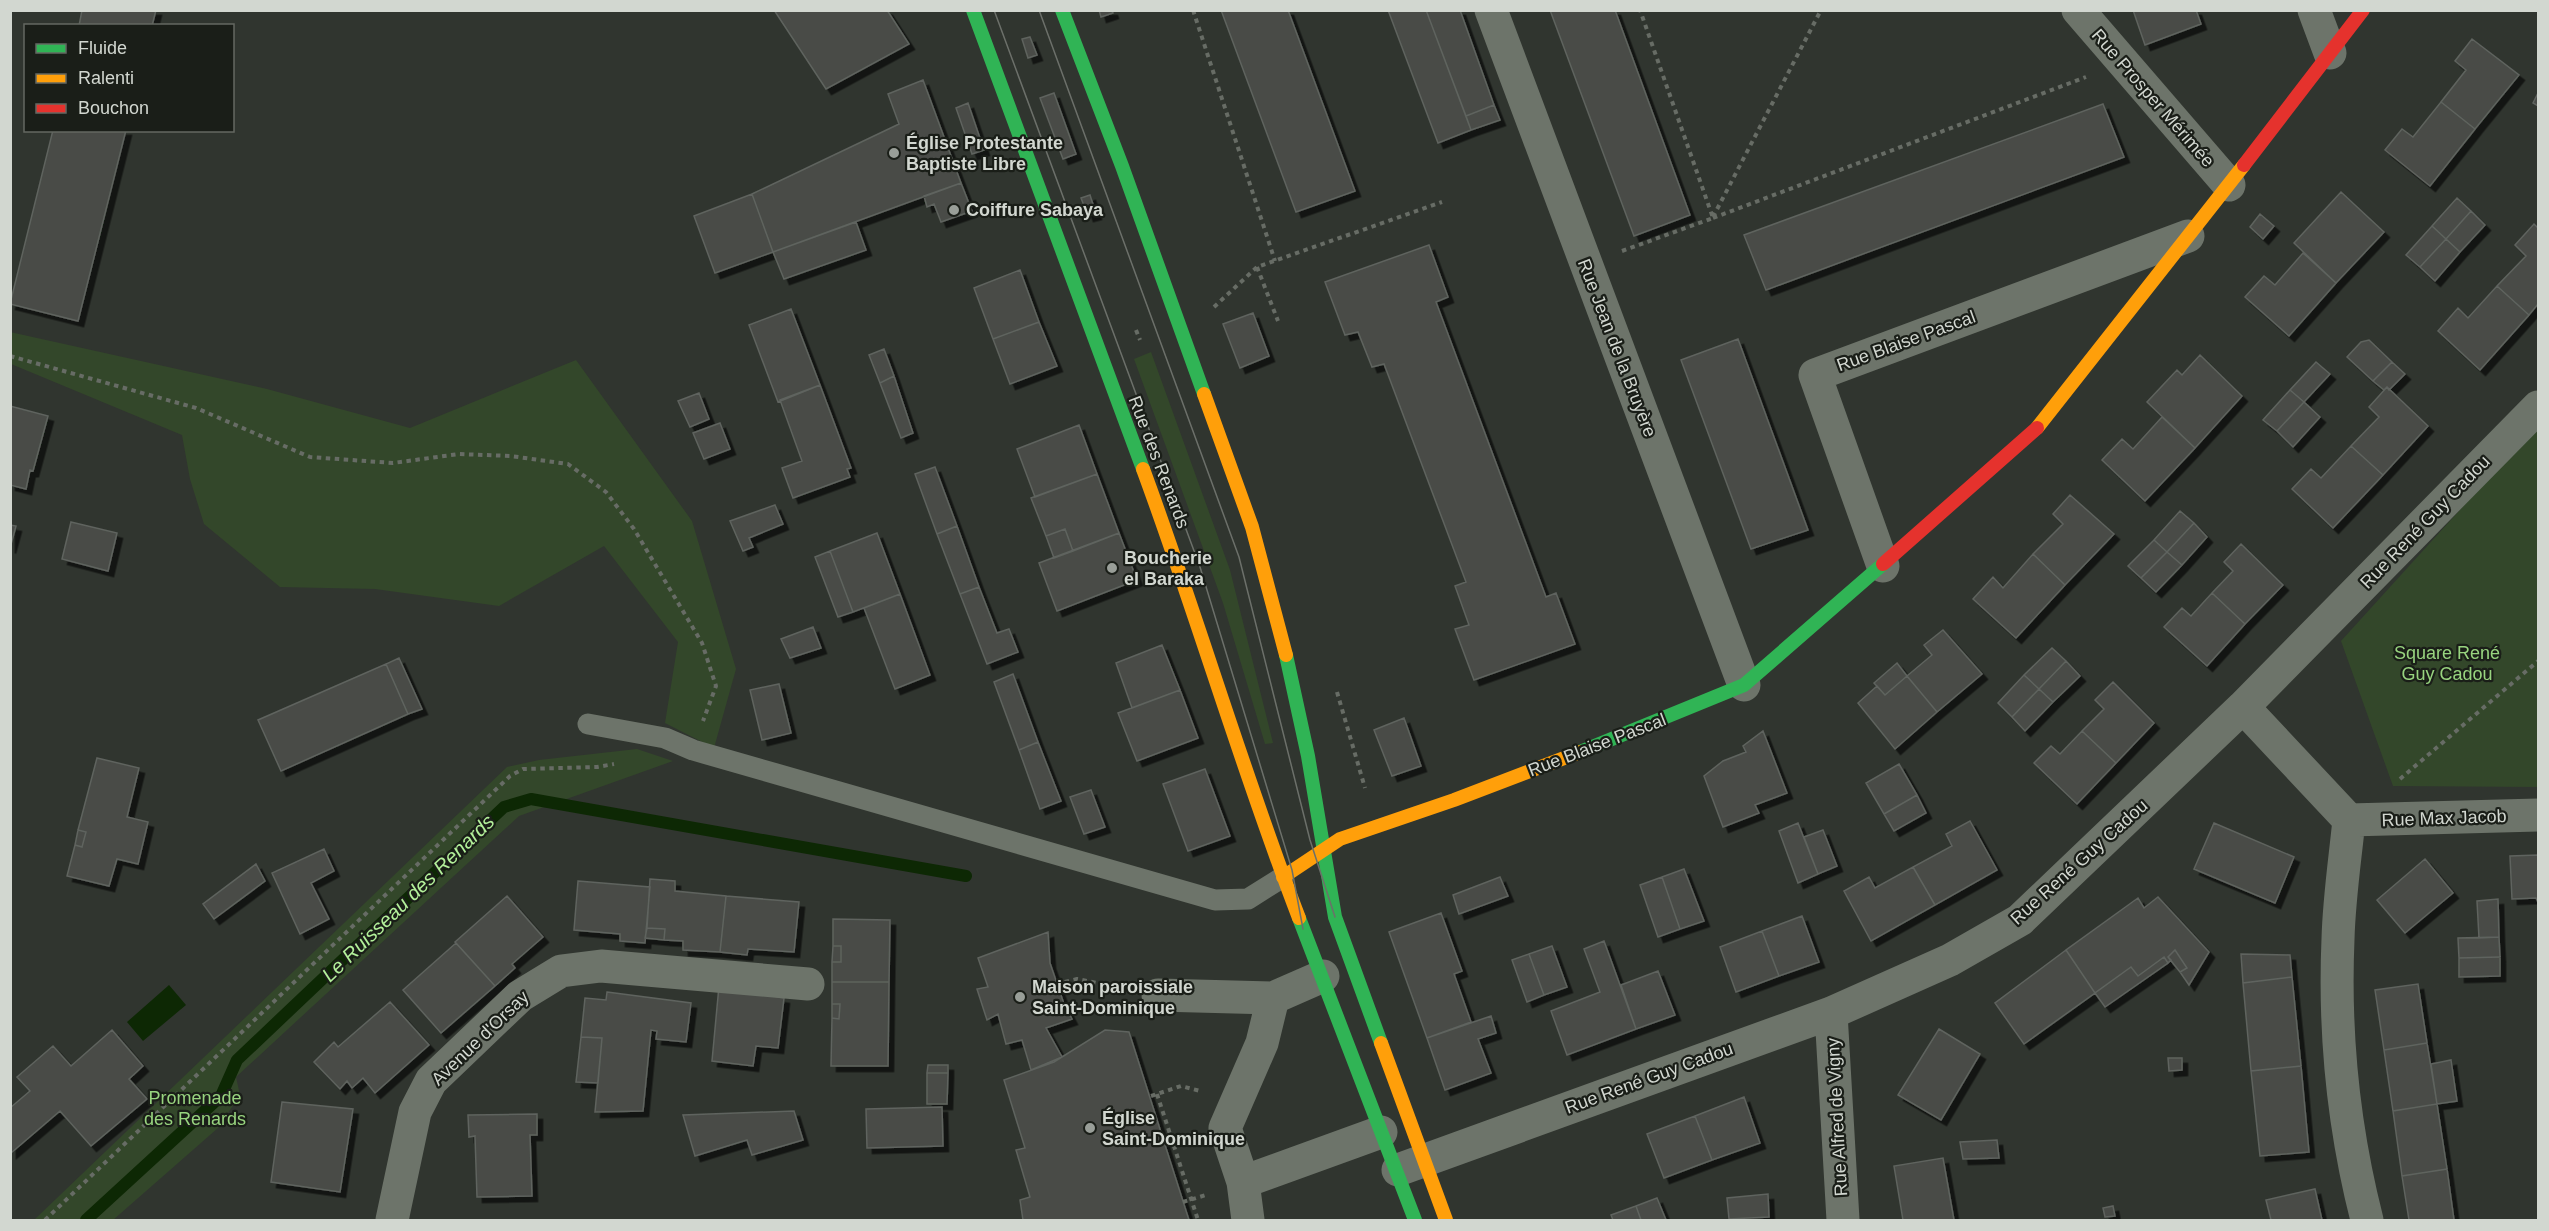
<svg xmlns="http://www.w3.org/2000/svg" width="2549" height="1231" viewBox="0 0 2549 1231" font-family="Arial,sans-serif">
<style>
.green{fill:#33472a}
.water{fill:#0d2804}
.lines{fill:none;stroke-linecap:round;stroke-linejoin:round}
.stream{stroke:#0d2804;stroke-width:12}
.building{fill:#484c47;stroke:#5f635e;stroke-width:1.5;filter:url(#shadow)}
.path{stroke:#676c65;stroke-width:4;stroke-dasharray:4.5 4.5;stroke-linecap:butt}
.lane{stroke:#6d746a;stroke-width:21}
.street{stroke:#6d746a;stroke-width:33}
.fast{stroke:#30b455;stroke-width:14}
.slow{stroke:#ff9f0a;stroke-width:14}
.jam{stroke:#e5322d;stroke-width:14}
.tram{stroke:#6c706a;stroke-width:1.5}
.poi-dot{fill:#999e98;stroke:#1a1e18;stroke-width:2}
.labels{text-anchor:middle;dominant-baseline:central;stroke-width:4.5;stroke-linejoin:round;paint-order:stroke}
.street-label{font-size:18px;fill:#d2d7d0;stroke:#1a1e18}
.poi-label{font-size:18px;font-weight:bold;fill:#d2d7d0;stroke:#1a1e18;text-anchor:start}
.park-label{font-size:18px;fill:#98d47f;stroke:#1a1e18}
.water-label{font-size:20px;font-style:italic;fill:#b3f09a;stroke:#1a1e18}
</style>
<defs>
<filter id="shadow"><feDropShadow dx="5.5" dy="5.5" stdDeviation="0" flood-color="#0009"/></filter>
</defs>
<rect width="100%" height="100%" fill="#30352f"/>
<path class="green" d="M10,332L267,389L410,428L576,360L692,521L736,669L714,748L665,723L678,642L604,546L499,606L375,589L280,587L204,524L190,479L182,435L11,364Z
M1151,352L1230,570L1273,743L1265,744L1223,603L1134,359Z
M2538,424V787L2393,786L2341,641Z
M637,749L673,761L519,816L236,1077L240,1095L218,1128L113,1220H34L507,767L539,760Z"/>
<path class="water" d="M169,985L186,1005L143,1041L127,1022Z"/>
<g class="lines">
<path class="stream" d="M86,1220L221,1096L237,1060L504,807L531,799L966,876"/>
</g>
<path class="building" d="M82,10H156L152,26H79Z
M774,10H887L909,44L826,89Z
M1099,10H1112L1113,13L1101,17Z
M1221,10H1288L1355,191L1296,212Z
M1388,10H1426L1471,130L1438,143Z
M1426,10H1460L1494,105L1466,116Z
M1550,10H1615L1690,215L1634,236Z
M2133,10H2196L2201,24L2145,45Z
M1030,37L1037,55L1028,58L1022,39Z
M2472,39L2519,75L2475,129L2441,102L2466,70L2455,61Z
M923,80L961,183L773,252L752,194L899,124L888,94Z
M1054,93L1076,154L1063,159L1040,98Z
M2538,93V106L2533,103Z
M2441,102L2475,129L2430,186L2385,150L2402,129L2413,137Z
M968,103L984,150L972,154L956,108Z
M2103,104L2124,157L1766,290L1744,235Z
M1494,105L1500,120L1471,130L1466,116Z
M53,130H126L78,321L10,304Z
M961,183L972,211L941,222L934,204L927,207L924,196Z
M2341,192L2384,232L2336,283L2294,243Z
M752,194L773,252L715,273L694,216Z
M1090,195L1096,214L1088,216L1081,198Z
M2457,198L2471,211L2446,239L2432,226Z
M2471,211L2485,225L2460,252L2446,239Z
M2260,214L2274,226L2263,239L2250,227Z
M856,222L866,250L784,279L773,252Z
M2534,224L2538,228V304L2529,315L2497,286L2526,256L2515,245Z
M2432,226L2446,239L2420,267L2406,255Z
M2446,239L2460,252L2435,281L2420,267Z
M1429,245L1448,297L1436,302L1546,597L1556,593L1575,644L1474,680L1455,629L1469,625L1455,586L1466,582L1384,364L1372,367L1358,332L1345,335L1325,282Z
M2303,253L2336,283L2289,336L2245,297L2264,276L2275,285Z
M1020,270L1039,322L993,339L974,288Z
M2497,286L2529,315L2480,370L2438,331L2458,308L2468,318Z
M791,309L820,385L778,402L749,325Z
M1253,313L1269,356L1240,368L1223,324Z
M1039,322L1057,366L1010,384L993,339Z
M1738,339L1808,530L1751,549L1681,360Z
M2369,340L2392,362L2373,381L2347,357L2361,342Z
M884,349L894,376L880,383L869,355Z
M2200,355L2242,396L2195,448L2147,402L2177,370L2182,375Z
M2316,362L2330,374L2304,402L2290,390Z
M2392,362L2405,374L2389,390L2387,387L2384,390L2373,381Z
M894,376L913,433L901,438L880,383Z
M820,385L851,468L847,469L850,477L793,498L782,468L802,461L780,400Z
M2387,387L2428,426L2383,475L2351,446L2379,417L2369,407Z
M2290,390L2304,402L2277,431L2263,420Z
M699,393L709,419L690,427L678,401Z
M2304,402L2320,417L2293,447L2277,431Z
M10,406L48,416L33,471L30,470L26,489L10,485Z
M2162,417L2195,448L2145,501L2102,460L2122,439L2133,449Z
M720,423L730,449L704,459L693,433Z
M1079,425L1097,474L1035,497L1017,449Z
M2351,446L2383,475L2333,528L2292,489L2311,469L2321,478Z
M935,467L957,526L937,534L915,474Z
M1097,474L1119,533L1073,551L1065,529L1046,536L1031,498Z
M2070,495L2114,534L2065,585L2033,554L2063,524L2053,514Z
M775,505L783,524L749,538L753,547L743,551L730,521Z
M2180,511L2194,523L2167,552L2154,540Z
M71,522L117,533L108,571L62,559Z
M2194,523L2207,537L2182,565L2167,552Z
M10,525L16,526L10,548Z
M957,526L979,587L960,594L937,534Z
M1065,529L1073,551L1054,558L1046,536Z
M877,533L900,594L853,612L830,551Z
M1119,533L1137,580L1057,611L1039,563Z
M2154,540L2167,552L2141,578L2128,566Z
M2241,544L2283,585L2245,624L2212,593L2233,571L2224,562Z
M830,551L853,612L838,617L815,557Z
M2167,552L2182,565L2156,592L2141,578Z
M2033,554L2065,585L2016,638L1973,599L1993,577L2003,588Z
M979,587L997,633L1009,629L1018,652L987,664L960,594Z
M2212,593L2245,624L2207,666L2164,627L2182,608L2191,616Z
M900,594L930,675L895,689L864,608Z
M813,627L821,648L790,658L781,639Z
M1943,630L1982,674L1937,712L1907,676L1932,655L1924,645Z
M1162,645L1180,690L1132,708L1116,663Z
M2052,648L2066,661L2039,689L2024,675Z
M399,658L422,709L408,714L386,664Z
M2066,661L2080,676L2053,702L2039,689Z
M1897,663L1907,676L1885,695L1874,683Z
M386,664L408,714L281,771L258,720Z
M1013,674L1038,742L1019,750L994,682Z
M2024,675L2039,689L2012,717L1998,703Z
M1907,676L1937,712L1895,749L1858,703L1877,686L1885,695Z
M2113,682L2154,723L2116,763L2082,731L2104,709L2095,700Z
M779,684L791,733L762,740L750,690Z
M2039,689L2053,702L2025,731L2012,717Z
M1180,690L1198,738L1137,761L1118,713Z
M1404,718L1421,766L1392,776L1374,730Z
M1763,731L1787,793L1755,805L1759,813L1723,827L1704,776L1723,761L1746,752L1743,746Z
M2082,731L2116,763L2077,804L2034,763L2051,746L2060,754Z
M1038,742L1061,801L1040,809L1019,750Z
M97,758L139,768L127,817L148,822L138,864L117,859L109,886L67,876L75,845L82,847L86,832L78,830Z
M1899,764L1917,795L1884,814L1866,783Z
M1205,769L1230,836L1188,851L1163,784Z
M1091,790L1105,827L1084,834L1070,797Z
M1917,795L1926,813L1894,831L1884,814Z
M1970,821L1997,870L1935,905L1913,867L1952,846L1946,834Z
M1798,823L1818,874L1798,883L1779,831Z
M2214,823L2294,857L2275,903L2194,869Z
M78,830L86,832L82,847L75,845Z
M1823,830L1837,866L1818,874L1804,837Z
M324,849L334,871L311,883L329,919L300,934L272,873Z
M2538,855V902L2536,898L2512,899L2510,856Z
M2425,859L2453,893L2405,933L2377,900Z
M256,864L265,881L214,919L203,904Z
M1913,867L1935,905L1871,941L1844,891L1869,877L1875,888Z
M1684,869L1704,921L1680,929L1662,877Z
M1500,877L1508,896L1459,914L1453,895Z
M1662,877L1680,929L1658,937L1640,885Z
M650,879L675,881V891L726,896L720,952L683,950V941L664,940L665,929L647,928Z
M578,881L650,887L645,943L620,941V934L574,930Z
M507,896L543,937L512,964L515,968L495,986L455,942Z
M726,896L799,902L794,952L748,949L747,955L720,952Z
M2158,897L2209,952L2189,985L2180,972L2187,968L2175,950L2168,957L2171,960L2168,963L2164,957L2138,976L2131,967L2095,993L2066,950L2138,898L2144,908Z
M2498,899L2499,937L2479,938L2477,901Z
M1441,913L1462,971L1454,974L1471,1022L1427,1038L1389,932Z
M1802,916L1819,962L1779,976L1762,931Z
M833,919L890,920L889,982H832V962H841V946H833Z
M647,928L665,929L664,940L645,938Z
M1762,931L1779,976L1736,992L1720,947Z
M1048,932L1050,963L1064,1004L1072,1019L1046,1028L1062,1057L1031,1070L1022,1040L1006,1044L998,1014L987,1020L977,989L988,987L978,958Z
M2499,937L2500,957L2459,958L2458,938Z
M1604,941L1636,1029L1567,1055L1551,1011L1600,992L1584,949Z
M456,943L495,986L441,1033L403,990Z
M833,946H841V962H832Z
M1552,946L1567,987L1544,995L1529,954Z
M2066,950L2095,993L2024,1044L1995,1003Z
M2175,950L2187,968L2180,972L2168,957Z
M1529,954L1544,995L1527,1002L1512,960Z
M2241,954L2290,955L2292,977L2243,983Z
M2164,957L2168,963L2105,1007L2095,993L2131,967L2138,976Z
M2500,957V976L2459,977V958Z
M1658,971L1675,1015L1636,1029L1621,985Z
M2292,977L2301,1066L2251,1071L2243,983Z
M832,982H889L888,1066H831L832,1018L839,1019L840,1004H832Z
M2418,984L2427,1043L2384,1050L2375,990Z
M719,986L784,998L778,1048L756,1046L753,1066L712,1061Z
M607,992L691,1003L686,1042L656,1039L657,1031L651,1030L643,1111L595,1112L602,1038L581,1037L585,998L606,1000Z
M390,1002L429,1045L375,1093L363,1078L352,1088L347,1081L340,1089L314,1062L334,1042L338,1047Z
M832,1004H840L839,1019L832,1018Z
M1491,1016L1496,1033L1478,1039L1491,1073L1445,1090L1427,1038Z
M1939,1029L1980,1054L1941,1120L1898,1095Z
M112,1030L143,1066L129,1079L147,1099L91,1146L60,1111L11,1153L10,1108L30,1091L17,1077L53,1046L71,1066Z
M1105,1030L1129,1032L1189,1220H1023L1020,1200L1030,1197L1016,1150L1025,1148L1004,1080L1054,1062Z
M581,1037L602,1038L598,1083L576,1082Z
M2427,1043L2437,1104L2393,1111L2384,1050Z
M2168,1058H2182V1070L2169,1071Z
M2451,1060L2457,1101L2437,1104L2431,1064Z
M928,1065H948V1073H927Z
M2301,1066L2309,1152L2260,1156L2251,1071Z
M927,1073H948L947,1104H927Z
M1744,1097L1760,1143L1712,1160L1695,1116Z
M282,1102L353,1109L340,1192L271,1182Z
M2437,1104L2447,1169L2402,1176L2393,1111Z
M942,1107L943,1146L867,1148L866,1109Z
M794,1111L803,1140L752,1155L747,1140L695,1156L683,1115Z
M537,1114V1135H530L532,1196L477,1197L475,1136L469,1137L468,1115Z
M1695,1116L1712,1160L1664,1178L1647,1134Z
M1997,1140L1999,1158L1963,1159L1960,1142Z
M1943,1158L1954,1220H1903L1894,1166Z
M2447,1169L2454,1220H2409L2402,1176Z
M2315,1189L2322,1220H2271L2266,1200Z
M1768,1194L1769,1217L1729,1219L1727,1198Z
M1657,1198L1666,1220H1641L1636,1206Z
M1636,1206L1641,1220H1613L1611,1215Z
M2113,1206L2115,1216L2105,1217L2103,1208Z"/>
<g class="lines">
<path class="path" d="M1193,10L1275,261
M1713,217L1821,10
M1713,218L2086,77
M1622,251L1713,218L1640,10
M1257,267L1278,321
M1214,307L1257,267L1442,202
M1136,330L1140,340
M10,356L196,408L310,457L393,463L459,454L511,456L568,464L606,492L634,529L702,643L716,686L703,721
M1337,692L1365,788
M2400,779L2538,661
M1056,984L1077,979L1122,988
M1157,1094L1198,1220
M1151,1096L1181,1086L1200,1091
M1183,1202L1206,1195
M45,1220L510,776L523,769L597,767L614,764"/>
<path class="lane" d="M588,724L665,738L693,750L1215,900L1248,899L1283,877"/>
<path class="street" d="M1491,10L1744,685
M2078,10L2229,185
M2314,10L2330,53
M1883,566L1815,375L2188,236
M2243,707L2349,820C2345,860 2339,899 2338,939C2334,1033 2344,1130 2367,1220
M2349,820L2538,815
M1158,995L1273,998L1323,976
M1273,998L1262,1043L1225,1128L1243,1182L1381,1132
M1831,1013L1843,1220
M1398,1170L1831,1013L1950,960L2020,920L2243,707L2538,407
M1243,1182L1248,1220
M392,1220L415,1112L431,1081L520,996L561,971L601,966L808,984"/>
<path class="fast" d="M973,10L1143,469
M1062,10L1122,166L1204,394
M1286,655L1308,756L1335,917L1381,1043
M1580,752L1744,685L1883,564
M1299,918L1415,1220"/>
<path class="slow" d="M1204,394L1252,527L1286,655
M2037,428L2244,165
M1143,469C1198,618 1242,770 1299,918
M1283,877L1340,839L1454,800L1580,752
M1381,1043L1446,1220"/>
<path class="jam" d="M2244,165L2363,10
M1883,564L2037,428"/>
<path class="tram" d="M994,10L1200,567L1292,870L1303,929
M1039,10L1239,557L1310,840L1335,917"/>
</g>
<g class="poi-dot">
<circle cx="894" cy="153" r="6"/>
<circle cx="954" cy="210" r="6"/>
<circle cx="1112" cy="568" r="6"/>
<circle cx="1020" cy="997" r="6"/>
<circle cx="1090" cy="1128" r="6"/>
</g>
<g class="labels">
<g class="street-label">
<text transform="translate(2153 98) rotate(49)">Rue Prosper Mérimée</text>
<text transform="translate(1906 341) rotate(-20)">Rue Blaise Pascal</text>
<text transform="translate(1617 348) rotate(69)">Rue Jean de la Bruyère</text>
<text transform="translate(1159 462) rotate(69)">Rue des Renards</text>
<text transform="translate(2425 522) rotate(-46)">Rue René Guy Cadou</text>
<text transform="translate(1597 745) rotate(-21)">Rue Blaise Pascal</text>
<text transform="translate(2444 818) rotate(-2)">Rue Max Jacob</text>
<text transform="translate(2079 862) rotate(-42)">Rue René Guy Cadou</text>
<text transform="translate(480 1038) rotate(-44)">Avenue d'Orsay</text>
<text transform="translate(1649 1078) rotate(-20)">Rue René Guy Cadou</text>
<text transform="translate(1837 1117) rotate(-93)">Rue Alfred de Vigny</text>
</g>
<g class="poi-label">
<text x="906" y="143">Église Protestante<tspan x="906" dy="21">Baptiste Libre</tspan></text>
<text x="966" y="210">Coiffure Sabaya</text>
<text x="1124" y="558">Boucherie<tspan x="1124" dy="21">el Baraka</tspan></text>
<text x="1032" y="987">Maison paroissiale<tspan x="1032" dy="21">Saint-Dominique</tspan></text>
<text x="1102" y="1118">Église<tspan x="1102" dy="21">Saint-Dominique</tspan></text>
</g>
<g class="park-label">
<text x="2447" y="653">Square René<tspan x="2447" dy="21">Guy Cadou</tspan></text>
<text x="195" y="1098">Promenade<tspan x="195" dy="21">des Renards</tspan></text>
</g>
<g class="water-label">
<text transform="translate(408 898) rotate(-44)">Le Ruisseau des Renards</text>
</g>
</g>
<rect width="2549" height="1231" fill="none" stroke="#d2d7d0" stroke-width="24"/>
<rect x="24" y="24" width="210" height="108" fill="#1a1e18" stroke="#646862" stroke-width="1.5"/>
<rect x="36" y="44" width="30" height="9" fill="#30b455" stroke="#646862" stroke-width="1.5"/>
<text x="78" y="54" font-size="18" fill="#d2d7d0">Fluide</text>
<rect x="36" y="74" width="30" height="9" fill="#ff9f0a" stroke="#646862" stroke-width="1.5"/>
<text x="78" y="84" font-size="18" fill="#d2d7d0">Ralenti</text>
<rect x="36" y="104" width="30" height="9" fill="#e5322d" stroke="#646862" stroke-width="1.5"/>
<text x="78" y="114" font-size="18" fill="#d2d7d0">Bouchon</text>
</svg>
